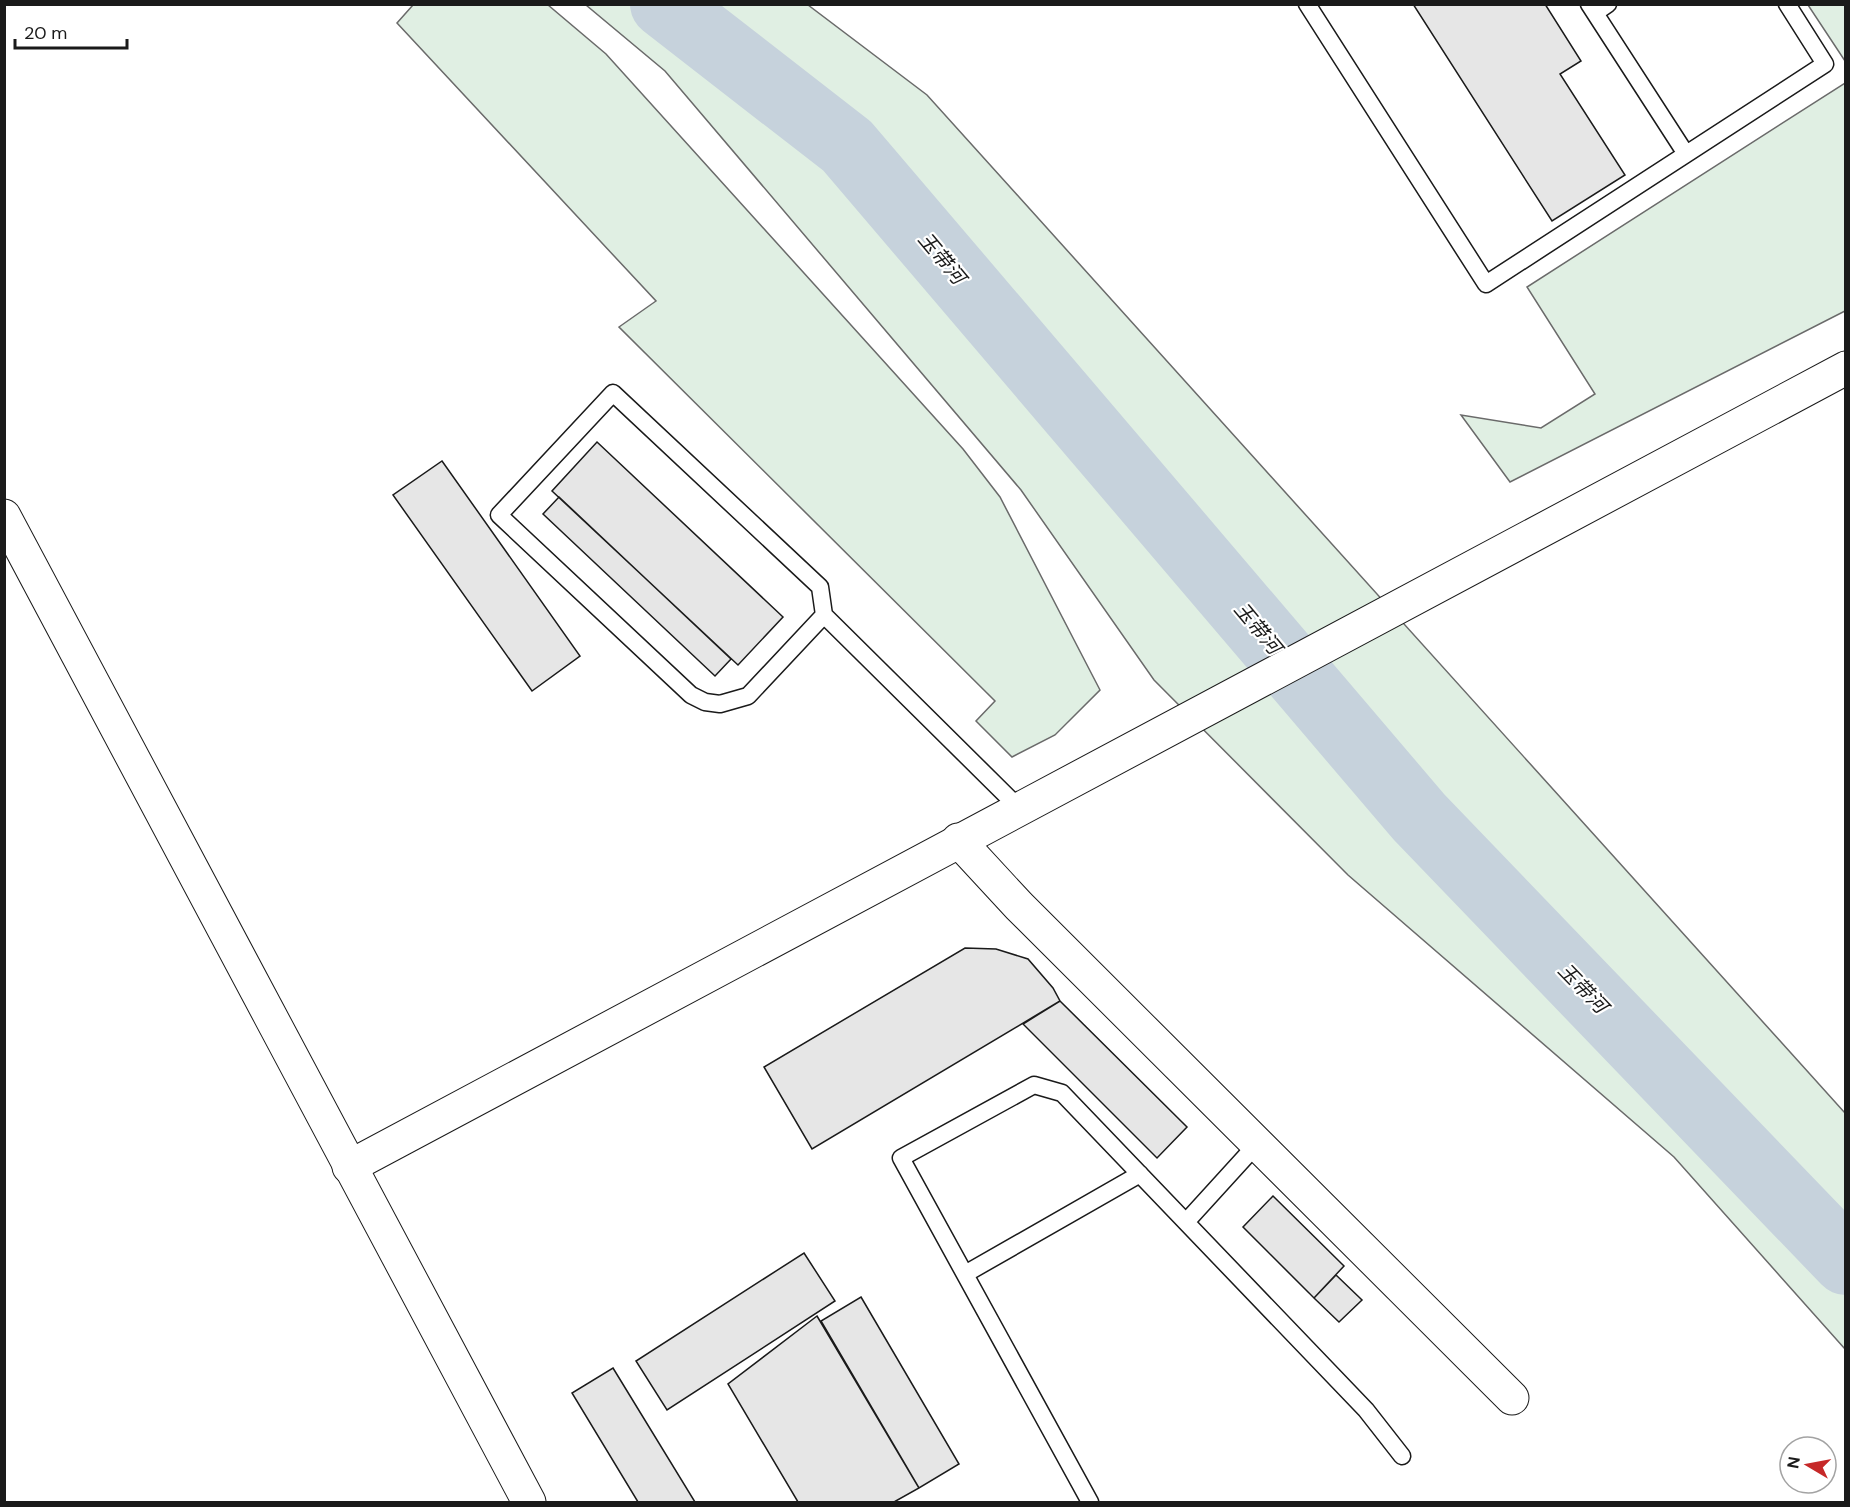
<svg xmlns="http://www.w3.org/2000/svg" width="1850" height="1507" viewBox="0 0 1850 1507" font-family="'DM Sans','Noto Sans SC',sans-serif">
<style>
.green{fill:#e0efe3;stroke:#6a6a6a;stroke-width:1.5}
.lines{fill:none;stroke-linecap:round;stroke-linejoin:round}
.river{stroke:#c6d2dc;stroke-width:68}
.building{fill:#e6e6e6;stroke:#1a1a1a;stroke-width:1.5}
.service-casing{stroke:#1a1a1a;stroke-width:19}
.minor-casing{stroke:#1a1a1a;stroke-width:35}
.tertiary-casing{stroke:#1a1a1a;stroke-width:35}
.trunk-casing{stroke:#1a1a1a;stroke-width:35}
.service{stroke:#fff;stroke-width:16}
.minor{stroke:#fff;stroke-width:33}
.tertiary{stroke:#fff;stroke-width:33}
.trunk{stroke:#fff;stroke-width:33}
.labels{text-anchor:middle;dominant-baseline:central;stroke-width:4.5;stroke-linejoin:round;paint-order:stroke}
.water-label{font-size:20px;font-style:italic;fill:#1a1a1a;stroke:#fff}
</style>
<rect width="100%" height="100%" fill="#fff"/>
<path class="green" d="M413,5H548L606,54L963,449L1000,497L1100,690L1055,735L1012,757L976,721L995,701L619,327L656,301L397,23Z
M586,5H808L927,95L1845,1113V1349L1674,1157L1348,875L1154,680L1021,490L665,71Z
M1808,5H1845V61Z
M1845,83V311L1510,482L1461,415L1541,428L1595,394L1527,287Z"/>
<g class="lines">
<path class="river" d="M664,4L847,146L1419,817L1846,1261"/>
</g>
<path class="building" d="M1413,4H1545L1581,61L1560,74L1625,175L1552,221Z
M597,442L783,617L738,665L552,491Z
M442,461L580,656L532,691L393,495Z
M559,497L731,659L715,676L543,514Z
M965,948L996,949L1028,959L1053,988L1060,1001L812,1149L764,1067Z
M1060,1001L1187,1127L1157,1158L1023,1024Z
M1273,1196L1344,1266L1314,1298L1243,1227Z
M804,1253L835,1301L667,1410L636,1361Z
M1336,1275L1362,1300L1339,1322L1314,1298Z
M861,1297L959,1464L919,1488L821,1321Z
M817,1316L919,1488L894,1502H798L728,1384Z
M613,1368L695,1502H638L572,1393Z"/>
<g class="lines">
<defs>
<path id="service" d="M1307,4L1486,284L1825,64L1787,4
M1589,4L1686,154
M1595,13L1608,4
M613,393L820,587L824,615L748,696L720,704L705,702L691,695L499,515Z
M824,615L1019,808
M1186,1222L1257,1144
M965,1274L1140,1174
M1090,1502L901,1158L1034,1085L1062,1093L1366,1410L1402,1456"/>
<path id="minor" d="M958,840L1019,906L1512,1398"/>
<path id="tertiary" d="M349,1167L1846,368"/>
<path id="trunk" d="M4,516L529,1502"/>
</defs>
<use href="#service" class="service-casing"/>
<use href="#minor" class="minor-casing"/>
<use href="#tertiary" class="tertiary-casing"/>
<use href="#trunk" class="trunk-casing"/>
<use href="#service" class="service"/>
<use href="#minor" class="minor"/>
<use href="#tertiary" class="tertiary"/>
<use href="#trunk" class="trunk"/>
</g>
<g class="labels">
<g class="water-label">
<text transform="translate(942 258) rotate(50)">玉带河</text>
<text transform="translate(1258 628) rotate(50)">玉带河</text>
<text transform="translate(1583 988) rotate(46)">玉带河</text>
</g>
</g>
<rect width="1850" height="1507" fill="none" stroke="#1a1a1a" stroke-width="12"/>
<g transform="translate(1808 1465) rotate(280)"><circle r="28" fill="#ffffff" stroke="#a3a3a3" stroke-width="1.5"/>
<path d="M0-4.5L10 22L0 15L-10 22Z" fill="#c62828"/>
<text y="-9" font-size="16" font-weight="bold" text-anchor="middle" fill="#1a1a1a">N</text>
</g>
<path d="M15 39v9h112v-9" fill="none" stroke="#1a1a1a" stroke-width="3"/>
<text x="24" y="39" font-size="18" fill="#1a1a1a" stroke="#ffffff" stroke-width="4.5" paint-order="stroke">20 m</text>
</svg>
